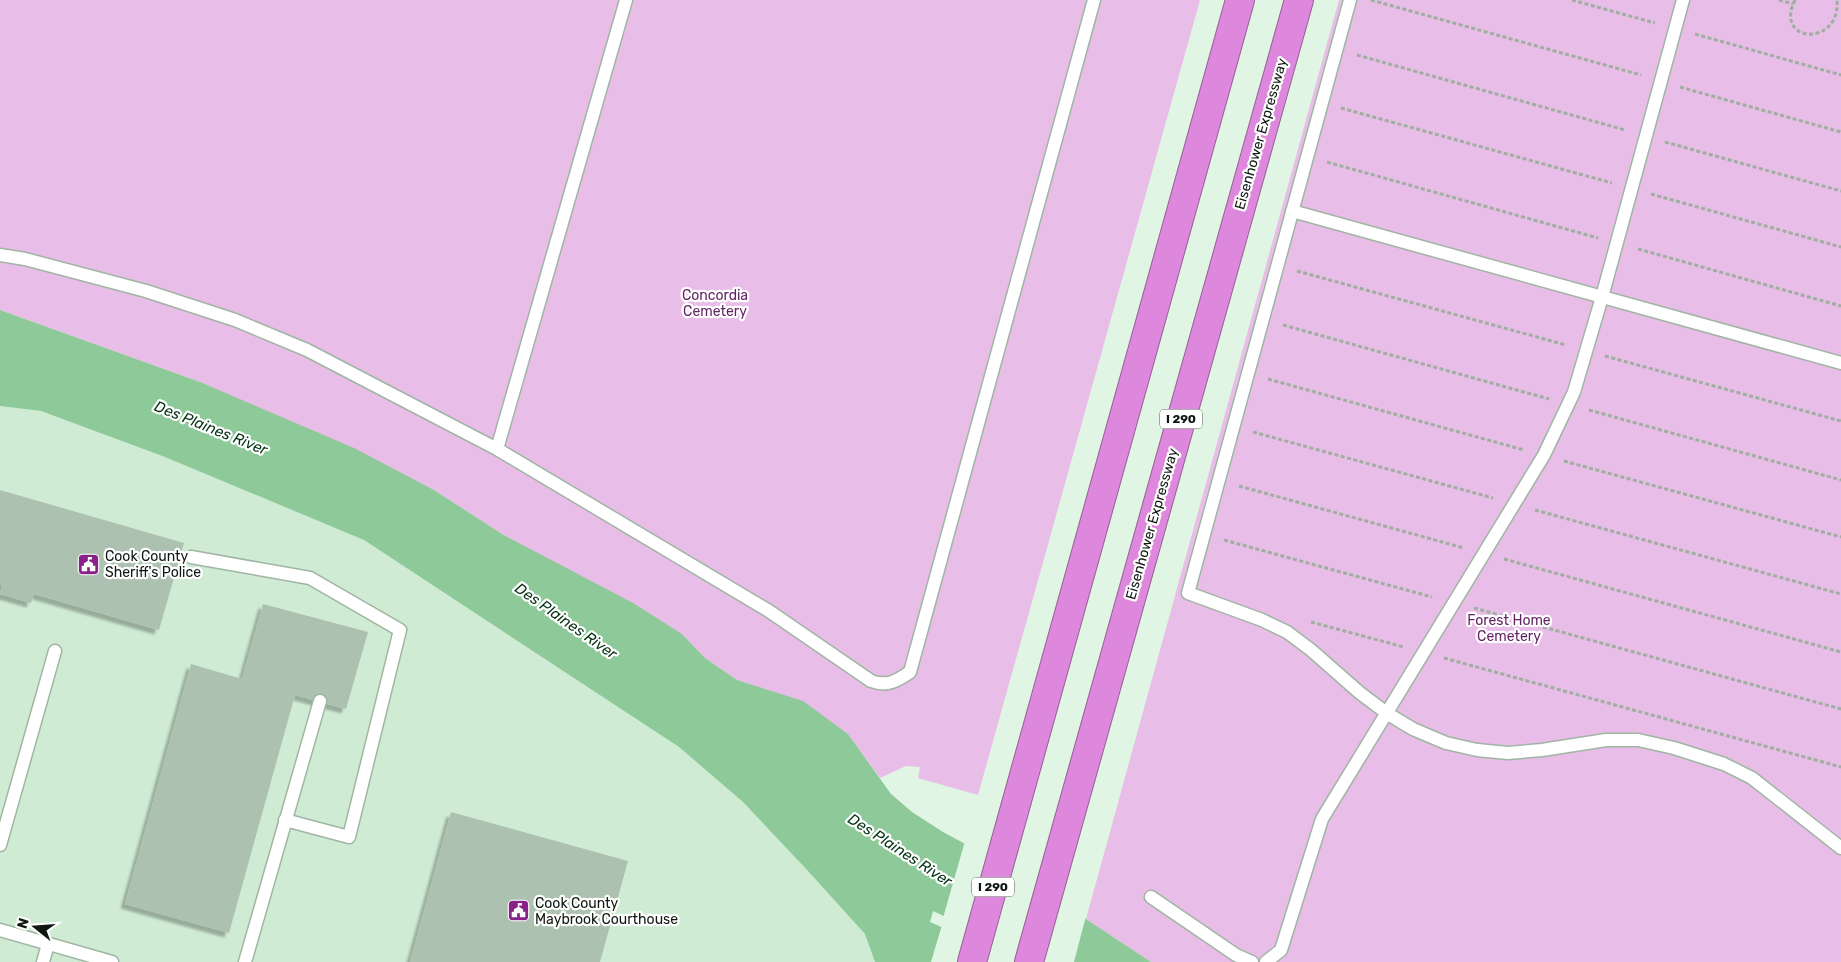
<svg xmlns="http://www.w3.org/2000/svg" width="1841" height="962" viewBox="0 0 1841 962" font-family="Rubik,sans-serif">
<style>
.built{fill:#cfebd3}
.green{fill:#e8bde7}
.water{fill:#8ec999}
.pier{fill:#e0f5e3}
.building{fill:#adc1b0;filter:url(#shadow)}
.lines{fill:none;stroke-linecap:round;stroke-linejoin:round}
.lane-casing{stroke:#a0b5a3;stroke-width:15}
.highway-casing{stroke:#956095;stroke-width:30}
.path{stroke:#9eafa0;stroke-width:3;stroke-dasharray:4 2.5;stroke-linecap:butt}
.lane{stroke:#fff;stroke-width:12}
.highway{stroke:#dd88dc;stroke-width:28}
.labels{text-anchor:middle;dominant-baseline:central;stroke-width:4.5;stroke-linejoin:round;paint-order:stroke}
.shield{fill:#fff;stroke:#575d58;stroke-width:1}
.shield-label{font-size:12px;font-weight:bold;fill:#0f1711}
.street-label{font-size:14px;fill:#0f1711;stroke:#fff}
.park-label{font-size:14px;fill:#632663;stroke:#fff}
.poi-label{font-size:14px;fill:#0f1711;stroke:#fff;text-anchor:start}
.water-label{font-size:15px;font-style:italic;fill:#053314;stroke:#fff}
</style>
<defs>
<filter id="shadow"><feDropShadow dx="-4.5" dy="4.5" stdDeviation="1" flood-color="#0004"/></filter>
</defs>
<rect width="100%" height="100%" fill="#e0f5e3"/>
<path class="built" d="M0,406L41,411L165,457L364,540L679,747L743,802L808,871L865,934L875,962H0Z"/>
<path class="green" d="M0,0H1200L978,795L918,778L920,767L906,766L880,778L848,734L768,690L737,680L705,658L682,634L502,534L434,490L200,382L0,310Z
M1339,0H1841V962H1151L1086,919Z"/>
<path class="water" d="M0,310L200,382L354,448L434,490L502,534L633,603L682,634L705,658L737,680L803,701L848,734L891,794L912,812L943,832L1054,892L1086,919L1151,962H1041L933,911L930,922L946,929L965,962H875L865,934L808,871L743,802L679,747L364,540L165,457L41,411L0,406Z"/>
<path class="pier" d="M965,841L1055,890L1086,916L1074,962H1035L943,918Z
M942,925L948,928L968,962H931Z"/>
<path class="building" d="M0,490L184,543L159,630L34,594L31,603L0,594L2,585H0Z
M263,604L368,632L346,709L295,695L229,933L125,904L191,664L242,679Z
M451,812L628,861L600,962H410Z"/>
<g class="lines">
<defs>
<path id="lane" d="M1350,0L1188,593L1262,620L1287,632L1311,650L1360,693L1388,714L1413,729L1446,743L1477,750L1508,753L1542,750L1606,740H1638L1674,748L1724,764L1752,778L1841,848
M1292,211L1841,363
M0,255L25,259L146,291L235,320L307,350L497,449L769,611L871,681C887,687 897,681 910,672L1094,0
M497,449L626,0
M191,557L310,578L400,630L349,837L285,820
M0,845L55,651
M1151,897L1236,955L1252,962
M0,930L112,962
M43,962L48,944
M245,962L320,701
M1266,962L1281,950L1322,819L1544,455L1574,392L1602,297L1683,0"/>
<path id="highway" d="M972,962L1240,0
M1029,962L1299,0"/>
</defs>
<use href="#lane" class="lane-casing"/>
<use href="#highway" class="highway-casing"/>
<path class="path" d="M1371,0L1641,75
M1572,0L1655,23
M1779,0L1793,4
M1795,0C1773,44 1841,47 1837,0
M1695,34L1841,75
M1357,55L1625,130
M1680,87L1841,132
M1341,108L1612,183
M1665,142L1841,191
M1327,162L1598,238
M1651,194L1841,247
M1638,249L1841,306
M1297,271L1566,345
M1283,325L1549,399
M1605,356L1841,421
M1268,379L1524,450
M1589,410L1841,480
M1253,432L1493,498
M1564,461L1841,537
M1239,486L1464,548
M1535,510L1841,594
M1224,540L1432,597
M1504,559L1841,652
M1474,608L1841,709
M1311,622L1404,647
M1444,658L1841,767"/>
<use href="#lane" class="lane"/>
<use href="#highway" class="highway"/>
</g>
<defs>
<symbol id="civic-square" viewBox="-11 -11 22 22"><rect x="-9" y="-9" width="18" height="18" rx="4" fill="#88228a" stroke="#fff"/><path d="M-.6-6.5H3V-4.5H.6V-3L4-1V1h2V6H-6V1h2V-1L-.6-3ZM-1.2 2.5V6h2.4V2.5Z" fill="#fff"/></symbol>
</defs>
<g fill-rule="evenodd">
<use href="#civic-square" x="76" y="552" width="25" height="25"/>
<use href="#civic-square" x="506" y="898" width="25" height="25"/>
</g>
<g class="labels">
<g class="shield">
<rect x="1160" y="409.5" width="42" height="19" rx="4"/>
<rect x="972" y="877.5" width="42" height="19" rx="4"/>
</g>
<g class="shield-label">
<text x="1181" y="419">I 290</text>
<text x="993" y="887">I 290</text>
</g>
<g class="street-label">
<text transform="translate(1261 134) rotate(-74)">Eisenhower Expressway</text>
<text transform="translate(1152 524) rotate(-74)">Eisenhower Expressway</text>
</g>
<g class="park-label">
<text x="715" y="295">Concordia<tspan x="715" dy="16">Cemetery</tspan></text>
<text x="1509" y="620">Forest Home<tspan x="1509" dy="16">Cemetery</tspan></text>
</g>
<g class="poi-label">
<text x="105" y="556">Cook County<tspan x="105" dy="16">Sheriff's Police</tspan></text>
<text x="535" y="903">Cook County<tspan x="535" dy="16">Maybrook Courthouse</tspan></text>
</g>
<g class="water-label">
<text transform="translate(211 428) rotate(22)">Des Plaines River</text>
<text transform="translate(566 621) rotate(35)">Des Plaines River</text>
<text transform="translate(900 850) rotate(33)">Des Plaines River</text>
</g>
</g>
<g transform="translate(35 927) rotate(287)" stroke="#ffffff" stroke-width="4" paint-order="stroke">
<path d="M0-4L9 19L0 12L-9 19Z" fill="#0f1711"/>
<text y="-8" font-size="14" font-weight="bold" text-anchor="middle" fill="#0f1711">N</text>
</g>
</svg>
